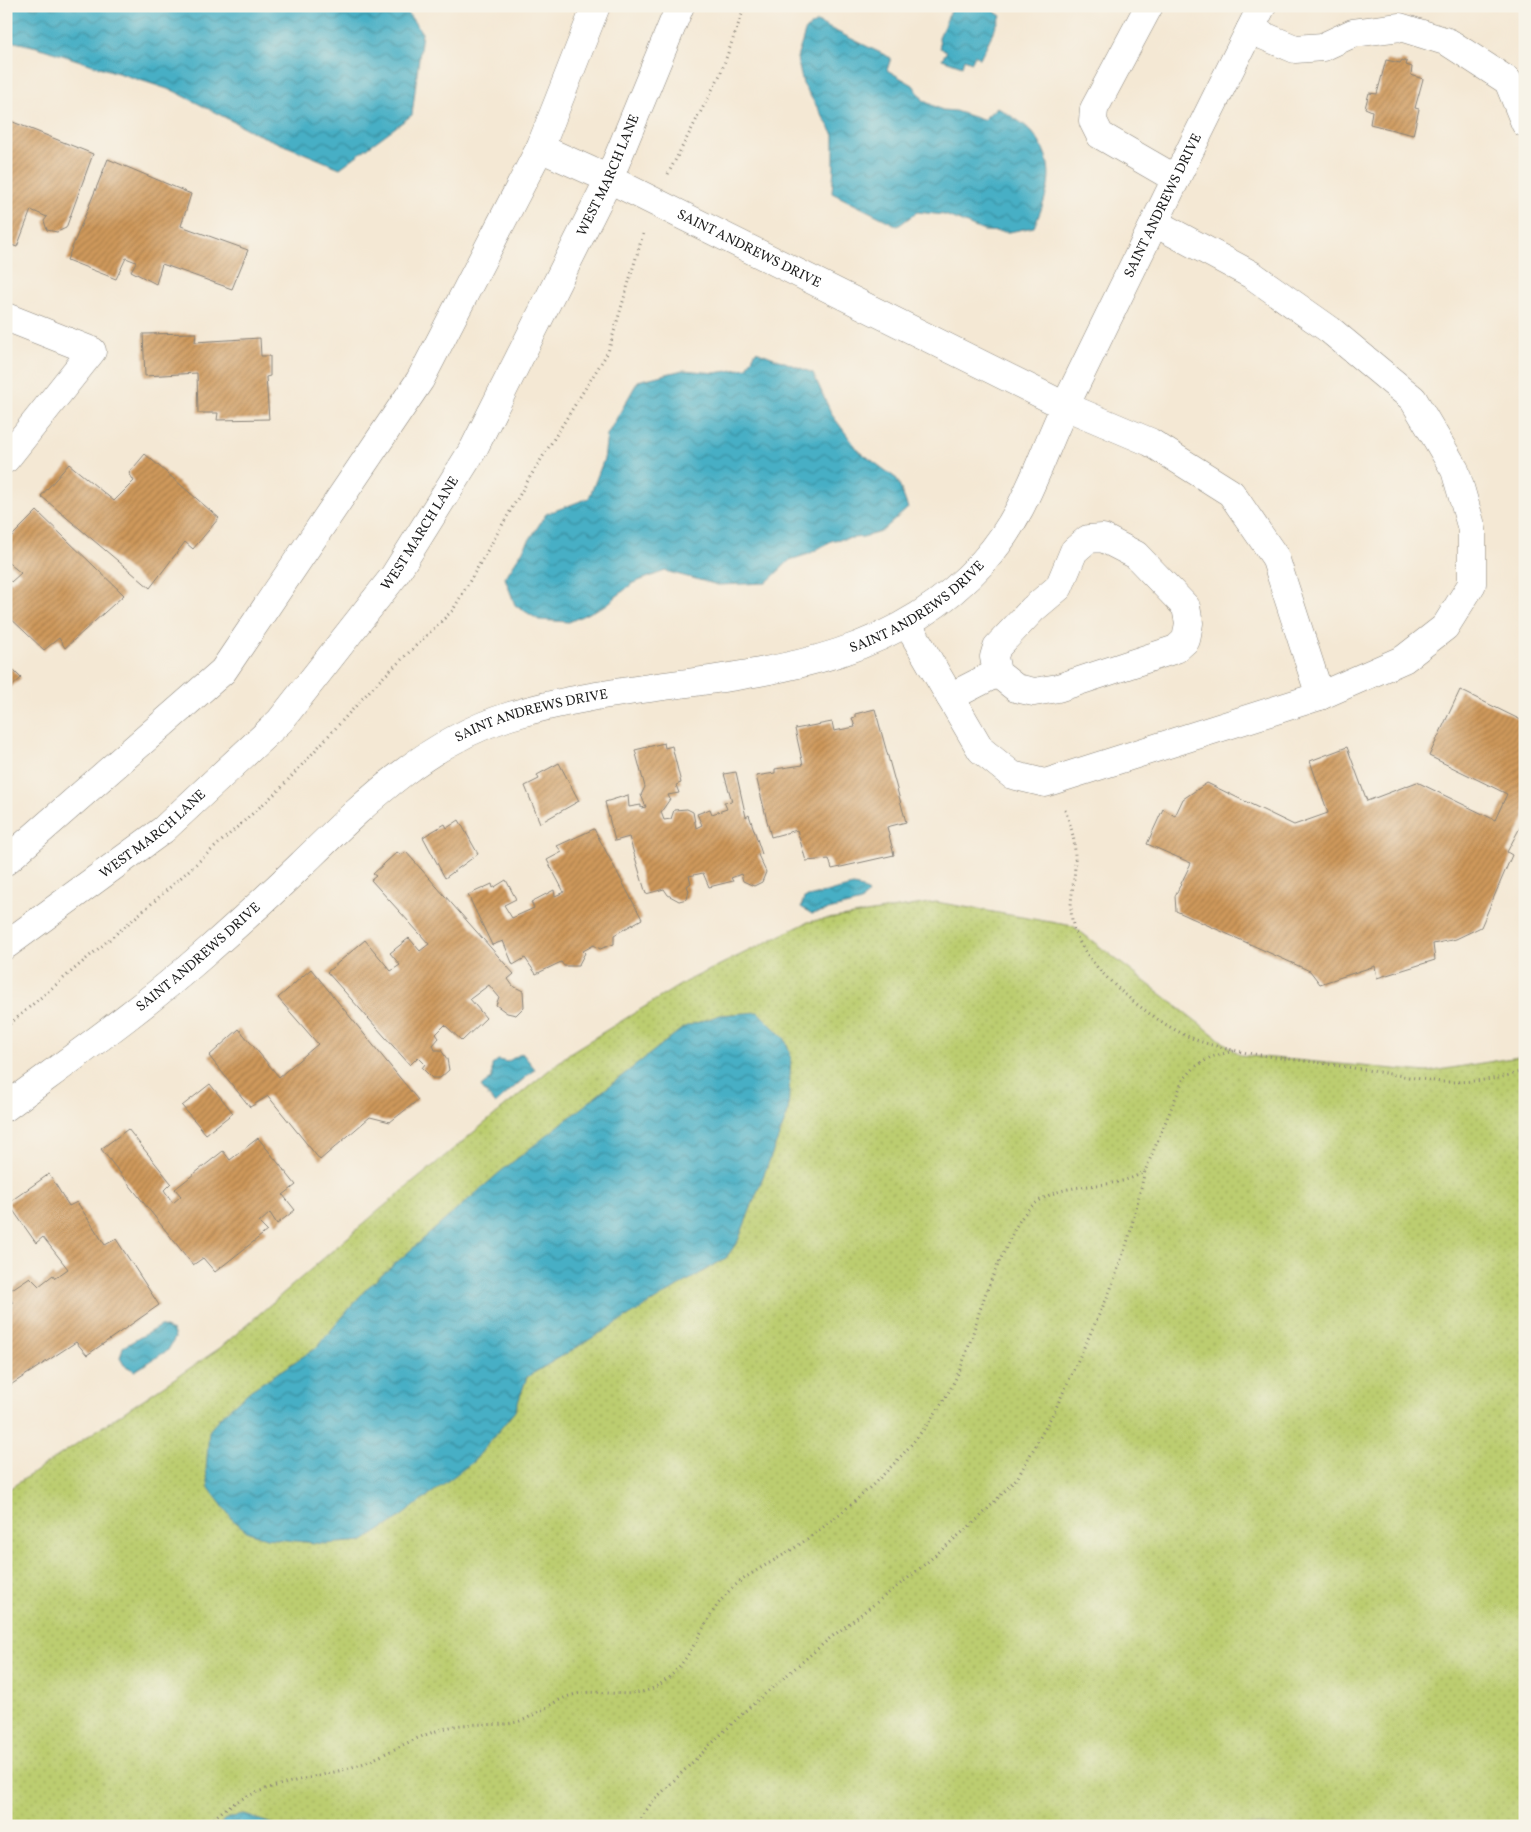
<svg xmlns="http://www.w3.org/2000/svg" width="1531" height="1832" viewBox="0 0 1531 1832" font-family="Vollkorn,serif">
<style>
.grass{fill:url(#grass-dots);stroke:#6c7446}
.water{fill:url(#water-waves);stroke:#316670}
.building{fill:url(#building-hatch)}
.lines{fill:none;stroke-linecap:round;stroke-linejoin:round}
.minor-casing{stroke:#888278;stroke-width:29}
.major-casing{stroke:#888278;stroke-width:29}
.path{stroke:#888278;stroke-width:3;stroke-dasharray:1 4;stroke-linecap:butt}
.minor{stroke:#fff;stroke-width:28}
.major{stroke:#fff;stroke-width:28}
.labels{text-anchor:middle;dominant-baseline:central;stroke-width:4;stroke-linejoin:round;paint-order:stroke}
.street-label{font-size:14px;fill:#1c1c1c;stroke:#f7f3e8}
</style>
<defs>
<pattern id="grass-dots" width="8" height="8" patternUnits="userSpaceOnUse" patternTransform="scale(1.25)"><rect width="8" height="8" fill="#bccd6f"/><path d="M2 2h.1M6 6h.1" fill="none" stroke="#a1af60" stroke-width="1.8" stroke-linecap="round"/></pattern>
<pattern id="water-waves" width="16" height="10" patternUnits="userSpaceOnUse" patternTransform="scale(1.25)"><rect width="16" height="10" fill="#46afc5"/><path d="M0 5q4-4 8 0t8 0" fill="none" stroke="#3a8e9f"/></pattern>
<pattern id="building-hatch" width="6" height="6" patternUnits="userSpaceOnUse" patternTransform="scale(1.25)"><rect width="6" height="6" fill="#cf995b"/><path d="M-1 1l2-2M0 6l6-6M5 7l2-2" fill="none" stroke="#a77c4a"/></pattern>
</defs>
<rect width="100%" height="100%" fill="#f7f3e8"/>
<filter id="ink" filterUnits="userSpaceOnUse"><feTurbulence type="fractalNoise" baseFrequency=".02" numOctaves="2"/><feDisplacementMap in="SourceGraphic" scale="10" xChannelSelector="R" yChannelSelector="G"/><feConvolveMatrix kernelMatrix="1 2 1 2 8 2 1 2 1" color-interpolation-filters="sRGB"/></filter>
<filter id="wash" filterUnits="userSpaceOnUse"><feTurbulence type="fractalNoise" baseFrequency=".0096" numOctaves="4" result="noise"/><feDisplacementMap in="SourceGraphic" scale="20" xChannelSelector="R" yChannelSelector="G"/><feGaussianBlur stdDeviation="1.12" result="paint"/><feColorMatrix in="noise" values="0 0 0 0 0 0 0 0 0 0 0 0 0 0 0 0 0 1.4 0 .05"/><feComposite in="paint" operator="in"/></filter>
<g filter="url(#wash)">
<rect width="100%" height="100%" fill="#f4e8d4"/>
<path class="grass" d="M936,902L1073,926L1240,1055L1427,1072L1525,1056V1826H6V1491L220,1348L377,1212L571,1052L685,982L808,922Z"/>
<path class="water" d="M6,6H403L422,33L412,115L340,168L257,134L174,91L37,47L6,40Z
M953,6H997L995,12L1001,16L980,59L975,55L972,62L964,59L962,66L942,59L947,51L940,48L939,37Z
M817,22L891,58L887,70L913,85L924,101L942,110L955,111L983,120L997,107C1008,115 1023,122 1032,132C1059,165 1049,192 1034,227L1009,232L984,231L945,215L917,212L898,226L832,193L834,168V135L803,84L797,58L806,29Z
M756,351L813,373L832,415L859,451L897,479L908,508L881,532L863,537L833,540L809,554L790,560L766,583L718,585L665,571L633,583L606,605L569,622L539,620L515,605L505,578L546,514L589,498L604,459L607,435L638,381L683,370L715,373L747,368Z
M853,886L862,888L868,893L861,902L812,914L801,907L804,898Z
M758,1012L785,1039L791,1057L788,1113L738,1241L726,1258L527,1377L515,1411L474,1461L396,1520L364,1541L325,1544L266,1538L248,1532L233,1520L209,1488L206,1470L209,1431L221,1416L251,1390L316,1348L366,1289L500,1172L684,1027L720,1015Z
M522,1053L535,1069L495,1104L481,1087L492,1078V1065L498,1060L507,1062Z
M160,1326L173,1331L175,1338L168,1350L135,1371L124,1365L120,1358L123,1347Z
M242,1814L278,1826H219L224,1820Z"/>
<g id="blocks">
<path class="building" d="M1386,60L1400,63L1402,60L1407,62L1406,65L1412,67L1411,75L1423,79L1415,108L1419,109L1413,135L1370,124L1372,111L1365,108L1369,93L1377,94Z
M8,120L93,154L66,228L57,232L47,230L44,221L47,217L31,210L17,247L6,243Z
M108,159L191,194L181,226L248,250L232,289L162,264L156,284L131,271L136,262L126,258L116,279L67,260Z
M196,333L195,342L260,338L261,356H270V376L266,377L269,419L217,420L218,413H198L197,373L145,376L143,334Z
M145,454L219,518L193,549L185,542L150,588L41,496L69,464L114,501L134,481L129,473Z
M37,511L124,595L65,648L59,638L44,650L6,614V577L11,582L21,573L6,561V542Z
M6,663L21,678L6,692Z
M1460,690L1525,722V818L1507,852L1512,855L1481,927L1456,939L1433,944L1435,960L1377,978L1375,966L1320,984L1310,971L1176,911L1175,896L1191,863L1147,844L1163,809L1175,816L1183,799L1207,783L1294,825L1328,813L1310,761L1347,747L1367,801L1417,782L1495,820L1507,794L1429,756Z
M875,709L906,822L887,827L894,855L832,869L829,859L806,861L797,830L771,837L756,776L775,773V769L803,765L795,729L832,722L834,731L855,727L852,718L855,717V714Z
M664,743L665,748L672,746L681,783L676,785L679,793L668,795L670,799L661,812L664,820L671,819L674,810L687,809L693,812L696,828L702,825L697,814L710,809L712,814L727,809L724,802L732,801L724,774L736,772L746,817L749,815L762,854L758,855L766,872L762,882L754,886L743,881L741,874L731,878L733,881L709,887L703,873L689,876L691,883L687,886L689,891L687,899L679,901L668,895L664,889L646,894L629,837L615,841L605,802L628,795L629,807L641,805V808L646,807L641,795L645,787L635,750Z
M559,763L579,801L540,823L525,786L539,779L537,775Z
M459,820L478,854L445,878L423,837L445,824L447,828Z
M594,829L642,919L614,935V944L600,949L594,945L583,951L585,953L578,966H564L561,962L536,974L525,958L513,965L503,941L492,945L468,895L492,884L493,888L506,880L516,899L504,905L512,918L534,908L531,902L554,890L555,896L564,892L547,860L562,852L557,846Z
M397,852L401,855L406,852L514,974L508,979L513,986L523,991L524,1007L516,1015L507,1013L496,1005L499,997L489,985L470,999L486,1018L462,1041L445,1025L436,1034L439,1038L433,1045L435,1050H441L447,1059L449,1070L440,1078H432L422,1068L425,1064L418,1057L410,1065L327,972L365,940L391,971L400,965L390,953L409,938L420,951L429,944L371,880L376,876L373,874Z
M311,969L418,1100L390,1122L370,1117L320,1160L268,1096L250,1107L209,1056L239,1029L279,1077L318,1044L278,998Z
M210,1084L233,1113L206,1134L182,1106Z
M128,1129L171,1183L164,1190L173,1203L181,1196L175,1189L223,1151L230,1160L258,1138L296,1185L283,1195L295,1210L277,1224L270,1213L259,1223L267,1231L215,1272L203,1258L193,1265L101,1149Z
M49,1174L69,1206L77,1202L105,1245L116,1239L159,1305L87,1355L76,1342L6,1388V1307L13,1303L6,1293L30,1277L39,1286L53,1275L55,1278L68,1269L43,1237L36,1243L8,1203Z"/>
</g>
</g>
<g filter="url(#ink)">
<use href="#blocks" fill-opacity="0" stroke="#888278" stroke-width="1"/>
<g class="lines">
<defs>
<g id="minor">
<path d="M1149,6L1094,109L1093,121L1100,135L1176,179"/>
<path d="M1250,30L1295,49L1323,47L1353,33L1400,27L1448,42L1508,81L1525,123"/>
<path id="s1" d="M540,148L609,179L1065,406L1150,442L1231,493L1275,557L1320,696L1404,659L1445,627L1472,584V529L1455,470L1413,399L1330,330L1252,275L1155,223"/>
<path d="M6,317L92,351L6,459"/>
<path d="M1103,538L1136,555L1186,607L1189,623L1186,640L1176,649L1058,688L1034,692L1016,688L997,673L994,657L997,647L1033,609L1059,587L1074,551L1088,539Z"/>
<path d="M907,623L981,750L1012,775L1045,783L1320,696"/>
<path d="M950,697L997,673"/>
<path id="s2" d="M6,1107C72,1058 142,1009 203,955C237,925 270,895 302,864C364,804 425,742 510,716C671,666 857,700 983,562C1028,512 1040,456 1069,398C1133,267 1196,136 1262,6"/>
</g>
<g id="major">
<path d="M6,861L223,671L420,380L540,148L596,6"/>
<path id="s3" d="M6,945L163,830L280,721L394,576L474,448L609,179L680,6"/>
</g>
</defs>
<use href="#minor" class="minor-casing"/>
<use href="#major" class="major-casing"/>
<path class="path" d="M668,174L720,75L745,6
M1065,810C1070,824 1075,838 1075,854C1077,888 1062,908 1080,943C1100,980 1162,1029 1202,1042C1239,1054 1282,1058 1321,1063C1361,1069 1401,1076 1441,1082C1470,1082 1497,1081 1525,1070
M6,1027L150,905L280,789L373,687L453,610L530,477L608,352L644,231
M207,1826C246,1780 311,1783 364,1763C394,1751 423,1732 455,1726C475,1722 497,1727 517,1722C537,1716 552,1701 572,1695C603,1686 631,1704 662,1683C696,1658 702,1617 731,1589C752,1570 780,1559 803,1542C855,1505 912,1453 945,1398C962,1371 970,1343 979,1313C986,1291 995,1270 1005,1250C1011,1236 1019,1218 1030,1208C1064,1176 1111,1194 1145,1171
M635,1826L653,1801L744,1712L829,1639L912,1575L979,1518L1018,1477L1055,1410L1110,1291L1129,1237L1145,1171L1183,1080L1195,1067L1211,1057L1237,1050"/>
<use href="#minor" class="minor"/>
<use href="#major" class="major"/>
</g>
</g>
<g class="labels">
<g class="street-label">
<text stroke="none"><textPath href="#s3" startOffset="994">WEST MARCH LANE</textPath></text>
<text stroke="none"><textPath href="#s2" startOffset="1549">SAINT ANDREWS DRIVE</textPath></text>
<text stroke="none"><textPath href="#s1" startOffset="232">SAINT ANDREWS DRIVE</textPath></text>
<text stroke="none"><textPath href="#s3" startOffset="589">WEST MARCH LANE</textPath></text>
<text stroke="none"><textPath href="#s2" startOffset="1068">SAINT ANDREWS DRIVE</textPath></text>
<text stroke="none"><textPath href="#s2" startOffset="662">SAINT ANDREWS DRIVE</textPath></text>
<text stroke="none"><textPath href="#s3" startOffset="184">WEST MARCH LANE</textPath></text>
<text stroke="none"><textPath href="#s2" startOffset="244">SAINT ANDREWS DRIVE</textPath></text>
</g>
</g>
<rect width="1531" height="1832" fill="none" stroke="#f7f3e8" stroke-width="25"/>
</svg>
